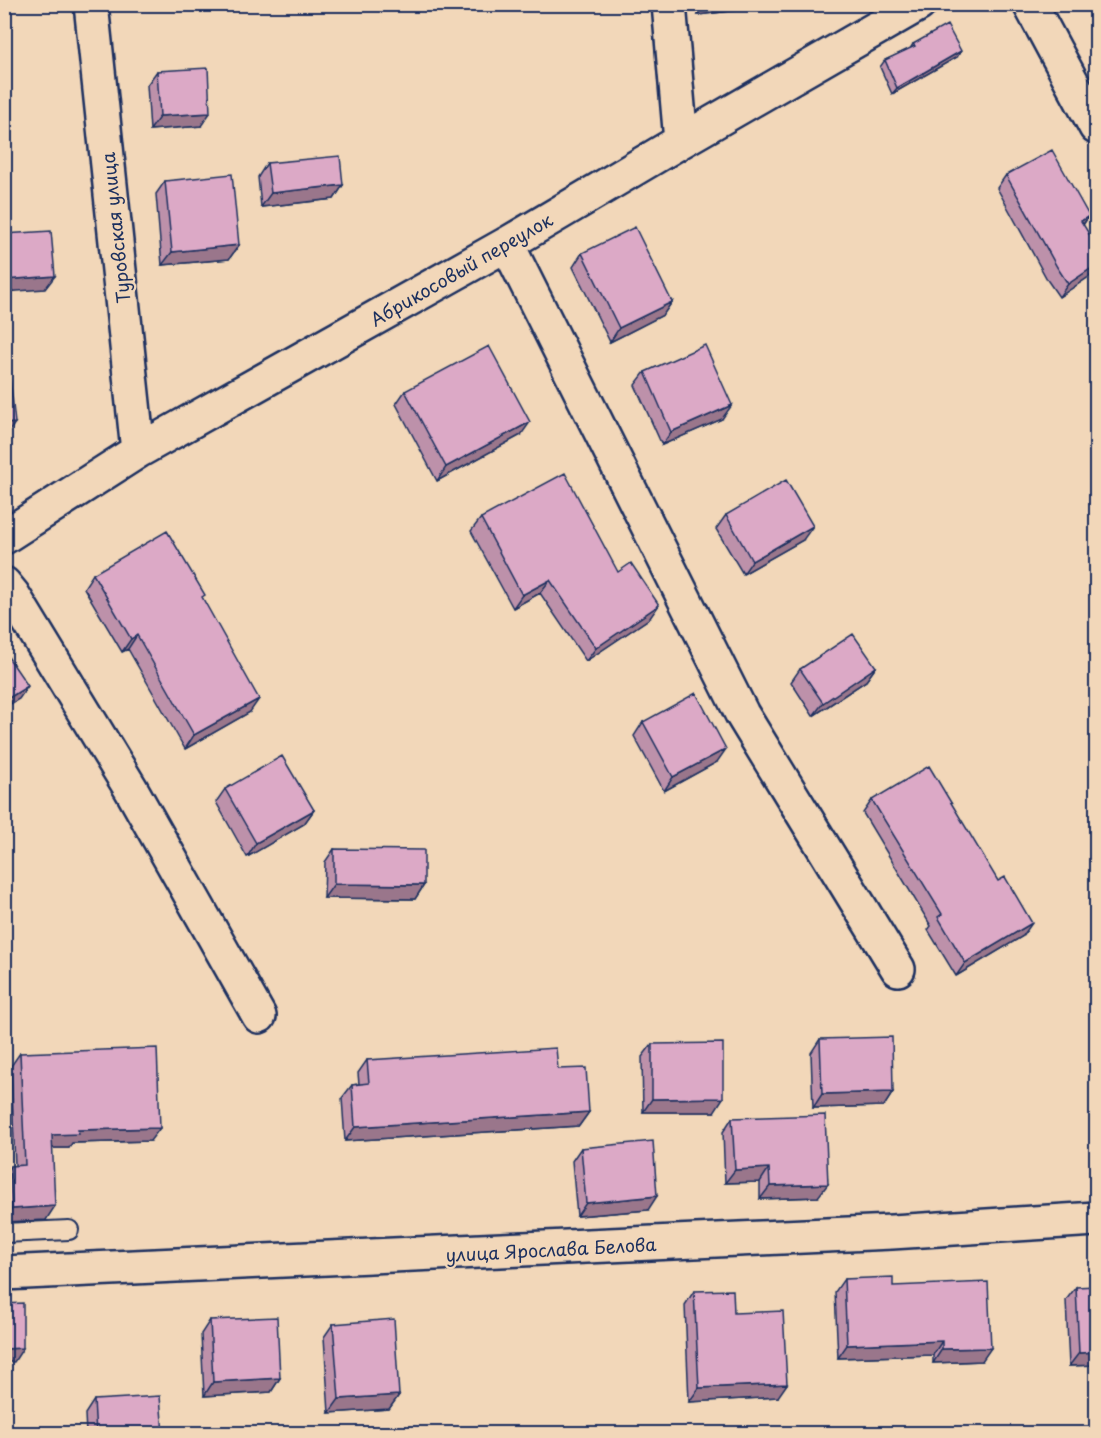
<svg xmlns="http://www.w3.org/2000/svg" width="1101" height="1438" viewBox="0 0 1101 1438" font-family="'Playpen Sans',sans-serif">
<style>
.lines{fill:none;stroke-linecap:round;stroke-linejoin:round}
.lane-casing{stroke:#1b2f5e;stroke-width:22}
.street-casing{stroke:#1b2f5e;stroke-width:38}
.lane{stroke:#f2d7b9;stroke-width:18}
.street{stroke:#f2d7b9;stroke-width:33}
.wall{fill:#bd91aa;stroke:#1b2f5e;stroke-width:1.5}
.shaded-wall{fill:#9a768b;stroke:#1b2f5e;stroke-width:1.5}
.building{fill:#dca9c6;stroke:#1b2f5e;stroke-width:1.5}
.labels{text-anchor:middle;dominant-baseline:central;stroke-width:4.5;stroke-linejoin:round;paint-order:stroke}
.street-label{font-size:18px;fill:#1b2f5e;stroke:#f2d7b9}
</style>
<rect width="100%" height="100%" fill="#f2d7b9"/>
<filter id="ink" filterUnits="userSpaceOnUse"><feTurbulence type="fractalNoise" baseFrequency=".0167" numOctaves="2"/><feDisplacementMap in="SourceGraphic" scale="12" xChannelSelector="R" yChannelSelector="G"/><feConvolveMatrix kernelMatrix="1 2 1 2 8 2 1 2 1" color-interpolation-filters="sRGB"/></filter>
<g filter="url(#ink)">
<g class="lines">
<defs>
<path id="lane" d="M4,1233L69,1230"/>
<path id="street" d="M91,4L138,451
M669,4L681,141
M1030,4L1096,127
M507,244L742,714L898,969
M4,537L138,451L507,244L681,141L919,4
M4,584L13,595L131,789L259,1016
M4,1273L892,1232L1096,1219"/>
</defs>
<use href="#lane" class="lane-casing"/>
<use href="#street" class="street-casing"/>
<use href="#lane" class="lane"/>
<use href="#street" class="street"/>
</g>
<path class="wall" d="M696,4H786L698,15Z
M913,44L957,57L892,94L880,67L885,60L910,49Z
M157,71L201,126L150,130L147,85Z
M267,163L343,185L334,199L261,207L258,177Z
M1006,175L1089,216L1083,225L1096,272L1059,297L1048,281L997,188Z
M165,181L239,245L229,259L162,265L156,194Z
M582,253L672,302L663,315L610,342L573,267Z
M645,372L722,419L662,445L635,385Z
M405,391L521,435L437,481L396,404Z
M726,515L803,540L743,574L716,529Z
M481,518L618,572L650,618L586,661L540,593L513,608L471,531Z
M93,574L203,599L250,712L185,749L128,649L122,652L84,588Z
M876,667L866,681L813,716L791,682L800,669Z
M643,722L717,762L664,791L634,736Z
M225,789L314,810L304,824L247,857L216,802Z
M872,800L1023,936L956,976L928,930L931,926L863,813Z
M334,849L424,885L415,899L324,898L325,862Z
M820,1039L893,1092L884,1106L813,1108L811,1053Z
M652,1044L714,1112H643L642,1057Z
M20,1053L150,1141L72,1143L69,1148H52L46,1220L4,1222V1174L10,1166H15L11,1066Z
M367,1060L558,1069L589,1112L579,1126L345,1141L342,1098L352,1085L359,1084L358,1073Z
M732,1118L818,1197L760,1199V1182L725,1183L723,1132Z
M581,1148L648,1210L577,1216L572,1161Z
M844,1279L893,1286L982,1361L933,1363V1355L838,1358L835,1292Z
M1076,1287L1096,1365L1069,1366L1066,1300Z
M694,1291L734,1313L778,1397L689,1402L685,1305Z
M210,1320L280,1378L271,1392L204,1396L201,1334Z
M333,1324L399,1395L389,1409L329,1413L324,1337Z
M94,1400L163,1434H86L85,1414Z"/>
<path class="shaded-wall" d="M705,4H786L698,15Z
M961,51L957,57L892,94L897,88Z
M210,113L201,126L150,130L160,116Z
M343,185L334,199L261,207L271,193Z
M1089,216L1079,230L1081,221Z
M239,245L229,259L162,265L172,252Z
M1096,265V272L1059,297L1068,284Z
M55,276L45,289L4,292V280Z
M672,302L663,315L610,342L619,328Z
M732,405L722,419L662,445L671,432Z
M530,422L521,435L437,481L446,467Z
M15,423L6,436H4V424Z
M813,526L803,540L743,574L752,561Z
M550,580L540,593L513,608L522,595Z
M659,605L650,618L586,661L596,648Z
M137,635L128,649L122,652L131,639Z
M876,667L866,681L813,716L823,703Z
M28,686L19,699L4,708V701Z
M259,699L250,712L185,749L194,735Z
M726,749L717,762L664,791L673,777Z
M314,810L304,824L247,857L256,843Z
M334,884L424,885L415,899L324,898Z
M1032,923L1023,936L956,976L965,963Z
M893,1092L884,1106L813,1108L822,1094Z
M723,1098L714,1112H643L652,1099Z
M589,1112L579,1126L345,1141L355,1127Z
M160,1128L150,1141L72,1143L69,1148H42L52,1135L78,1130Z
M769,1168L760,1182L725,1183L735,1170Z
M828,1184L818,1197L760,1199L770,1186Z
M657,1196L648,1210L577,1216L586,1203Z
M55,1206L46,1220L4,1222V1220L12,1209Z
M942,1341L933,1355L838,1358L847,1345Z
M23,1348L14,1362H4V1349Z
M991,1348L982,1361L933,1363L942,1349Z
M1096,1352V1365L1069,1366L1079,1353Z
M280,1378L271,1392L204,1396L213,1382Z
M787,1384L778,1397L689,1402L699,1388Z
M399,1395L389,1409L329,1413L339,1399Z"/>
<path class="building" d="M947,25L961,51L897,88L885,60L915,46L913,44Z
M208,68L210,113L160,116L157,71Z
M4,121L6,143H4Z
M1052,150L1089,216L1081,221L1096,245V265L1068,284L1057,267L1006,175Z
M340,156L343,185L271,193L267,163Z
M232,174L239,245L172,252L165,181Z
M635,227L672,302L619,328L582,253Z
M51,231L55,276L4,280V234Z
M705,345L732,405L671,432L645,372Z
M489,346L530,422L446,467L405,391Z
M4,377H10L15,423L4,424Z
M565,473L618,572L631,563L659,605L596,648L550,580L522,595L481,518Z
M786,480L813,526L752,561L726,515Z
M167,531L205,595L202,597L259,699L194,735L137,635L131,639L93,574Z
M853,634L876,667L823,703L800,669Z
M4,651L28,686L4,701Z
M696,693L726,749L673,777L643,722Z
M282,756L314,810L256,843L225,789Z
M929,766L998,881L1005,877L1032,923L965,963L938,917L942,914L872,800Z
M4,800L9,807L4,809Z
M334,849L424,850V885L334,884Z
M892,1037L893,1092L822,1094L820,1039Z
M723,1043V1098L652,1099V1044Z
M157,1048L160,1128L78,1130L79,1134L52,1135L55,1206L12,1209L10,1166L25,1165L20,1053Z
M556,1048L558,1069L586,1068L589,1112L355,1127L352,1085L369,1083L367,1060Z
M825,1115L828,1184L770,1186L769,1168L735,1170L732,1118Z
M653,1141L657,1196L586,1203L581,1148Z
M893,1277V1286L988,1282L991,1348L942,1349V1341L847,1345L844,1279Z
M1096,1286V1352L1079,1353L1076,1287Z
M733,1290L734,1313L783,1311L787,1384L699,1388L694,1291Z
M23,1303V1348L4,1349V1304Z
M277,1317L280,1378L213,1382L210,1320Z
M394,1319L399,1395L339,1399L333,1324Z
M160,1396L163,1434H96L94,1400Z"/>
</g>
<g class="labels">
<g class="street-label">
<text transform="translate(115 228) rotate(-96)">Туровская улица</text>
<text transform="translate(461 269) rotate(-30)">Абрикосовый переулок</text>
<text transform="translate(551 1249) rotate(-3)">улица Ярослава Белова</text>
</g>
</g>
<rect width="1101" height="1438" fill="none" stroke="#f2d7b9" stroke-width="24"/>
<rect x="12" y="12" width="1077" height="1414" fill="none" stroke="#1b2f5e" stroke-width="2" filter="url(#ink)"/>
</svg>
